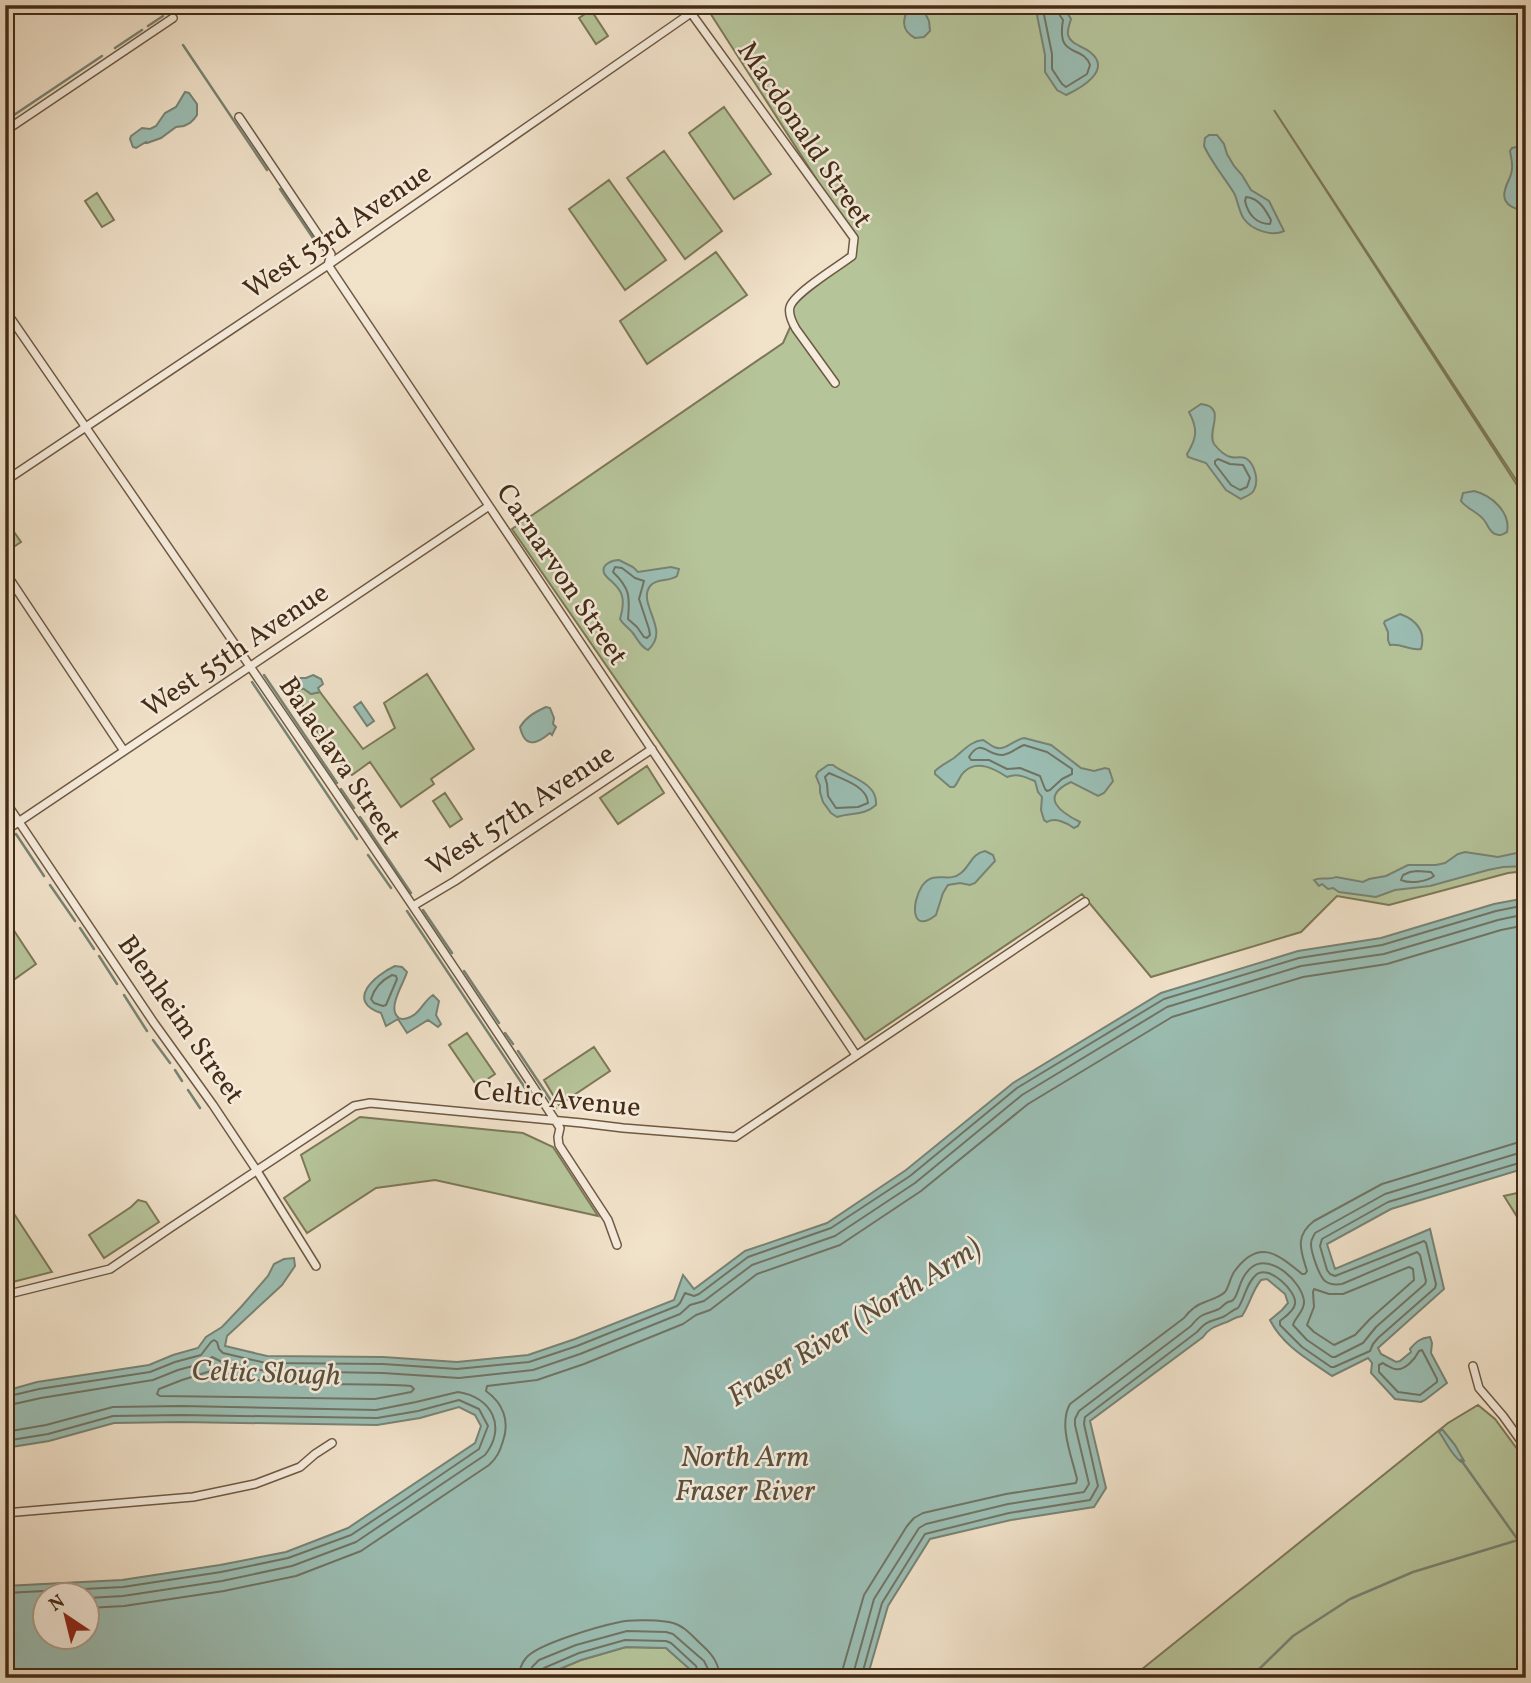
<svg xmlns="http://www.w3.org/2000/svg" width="1531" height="1683" viewBox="0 0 1531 1683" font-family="Vollkorn,serif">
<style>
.green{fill:#b6c49a;stroke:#7d7858;stroke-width:2}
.water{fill:#9bbeb4;stroke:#788374;stroke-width:2;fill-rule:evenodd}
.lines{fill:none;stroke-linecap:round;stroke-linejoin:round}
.shore{stroke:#707464;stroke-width:2}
.stream{stroke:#788374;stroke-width:2.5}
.street-casing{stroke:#6f5942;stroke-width:10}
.secondary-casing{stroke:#442b15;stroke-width:13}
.street{stroke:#f6ecdd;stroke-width:7}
.secondary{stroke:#f6ecdd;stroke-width:10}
.labels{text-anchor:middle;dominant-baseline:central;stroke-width:5;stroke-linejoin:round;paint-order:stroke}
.street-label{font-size:28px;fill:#442b15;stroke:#f6ecdd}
.water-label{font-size:30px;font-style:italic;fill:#5a503d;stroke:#f6ecdd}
</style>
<rect width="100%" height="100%" fill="#f1e2ca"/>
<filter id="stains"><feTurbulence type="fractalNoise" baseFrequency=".00286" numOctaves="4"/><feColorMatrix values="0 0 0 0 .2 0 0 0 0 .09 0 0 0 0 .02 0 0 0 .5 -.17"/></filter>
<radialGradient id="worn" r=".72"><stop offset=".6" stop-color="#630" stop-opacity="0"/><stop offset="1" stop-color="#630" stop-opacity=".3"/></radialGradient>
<path class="green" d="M705,5H1526V495L1274,110L1526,499V871L1508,873L1389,905L1337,896L1301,932L1151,977L1082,894L865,1040L512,529L783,343L792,323L793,300L852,256L854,238Z
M591,10L608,36L596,44L579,18Z
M724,107L771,174L734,199L689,133Z
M664,151L722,231L685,259L627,178Z
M609,180L666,260L625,290L569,209Z
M97,193L114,220L102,227L85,201Z
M716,252L747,295L647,364L620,321Z
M5,519L21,542L9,550L5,545Z
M427,674L474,749L431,779L434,784L401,807L370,762L352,775L344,768L322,737L314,728L301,702L297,688L304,689L311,694L320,692L363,749L395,728L384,703Z
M647,766L664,793L618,824L600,798Z
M445,793L462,819L450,827L433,801Z
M5,917L36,964L12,981L5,971Z
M467,1033L495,1074L477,1086L449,1045Z
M594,1047L610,1071L559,1105L544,1080Z
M360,1117L523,1133L553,1147L598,1216L435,1180L376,1188L307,1233L284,1198L310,1180L301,1155Z
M1526,1191V1231L1504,1196Z
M5,1200L52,1272L5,1284Z
M138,1200L146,1202L159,1222L104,1258L89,1235L131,1207Z
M1478,1405L1495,1419L1526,1461V1678H1131L1448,1423Z
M626,1647L666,1648L692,1671L695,1678H538L581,1660Z"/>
<path class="water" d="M909,5H934L926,15L929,21L930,31L924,37L915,38C900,30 903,19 909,5Z
M1035,5H1062L1071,19C1070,23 1067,30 1068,35C1071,45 1083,46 1090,52C1113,70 1081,88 1066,95L1057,90L1045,72V55Z
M185,92L189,93L197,104V115L194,119L190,123L184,126L176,127L161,138L147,143L146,142L136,148L133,147L130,139L131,136L142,128L150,129L156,126L165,113L176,107Z
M1209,135H1217L1224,144L1227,154L1234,166L1242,175L1251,190L1269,201L1284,231C1272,237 1252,230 1244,219C1239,212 1238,201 1234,193C1224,177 1212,163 1204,146L1205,138Z
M1516,147L1526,158V210C1514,210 1501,204 1505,190C1506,184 1510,179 1511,174C1514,166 1511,158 1510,151L1512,148Z
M1201,404C1228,407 1206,431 1214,444C1218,449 1225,456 1231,457C1237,459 1242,455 1247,459C1255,465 1259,481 1254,490C1252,495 1246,496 1241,499L1226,490L1206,463L1188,457L1187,454C1197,438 1198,429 1189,412Z
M1474,491C1491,495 1511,512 1507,532C1501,535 1501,536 1495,534C1489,531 1488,525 1484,520C1478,512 1467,509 1461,501L1463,493Z
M619,560L633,567L638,572L671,567L679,569L677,576C669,582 658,578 651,585C635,603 672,629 648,650C640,647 638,639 632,632C628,627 623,625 620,619C622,612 624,603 622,596C619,584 607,580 604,573C601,564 613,560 619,560Z
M1400,614C1417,620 1426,632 1421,649C1410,651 1401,643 1390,645L1388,640V632L1384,623L1385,621Z
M313,675L321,679L323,684L318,688L320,692L311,694L304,689L293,688L290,683L292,678H306Z
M361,702L374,721L367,726L354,707Z
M546,707L550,708L554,718L553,724L556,727L552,735L550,733C537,744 525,749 520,727C526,717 535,712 546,707Z
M1024,738L1051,745L1081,768L1094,771L1105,768L1109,769L1113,781L1104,793L1098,796L1071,782C1039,797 1060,812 1080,822L1078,826L1074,828C1067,823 1055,817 1047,822L1044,820L1041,810L1042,797L1038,792L1035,781C1024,777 1018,773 1007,777C995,769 977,759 964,772C959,776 959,782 954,787H950L935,774V771C941,765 948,762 954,758C964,750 971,741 983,740C987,742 990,745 994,747C1005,752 1013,740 1024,738Z
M828,765H833C848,777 878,782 876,805C864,816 851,812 837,817L831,813L823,802L820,792V786L816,776L818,772Z
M985,851L993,855L995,861L975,883L970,885L960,883L948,885L943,893L936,915C911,935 911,903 922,886C934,869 948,884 961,873C971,865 971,854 985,851Z
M1526,851V866L1503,867L1488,870L1430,886L1395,890L1376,897L1339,892L1333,888L1328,889L1322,884L1319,886L1314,880C1321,876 1329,881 1336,877L1363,882L1369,879L1386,876L1408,865H1436L1445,863L1458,854L1465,852L1498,857Z
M1526,898V1168L1391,1209L1327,1244L1335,1269L1430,1229L1444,1289L1378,1348L1381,1354L1396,1362L1400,1361L1411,1352L1410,1349C1416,1342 1420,1338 1430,1337L1432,1343L1431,1353L1447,1383L1425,1400L1421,1402L1395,1399L1371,1373L1372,1363L1368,1358L1332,1376C1309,1360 1282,1345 1270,1320L1282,1310L1288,1303L1285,1294L1267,1279L1261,1280C1252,1291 1250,1304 1242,1316C1233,1317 1232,1321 1224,1323C1215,1327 1209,1328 1203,1337L1090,1421L1106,1488L1094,1507L1011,1520L930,1539L888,1606L867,1678H695L692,1671L666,1648L626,1647L581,1660L538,1678H5V1586L122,1580L220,1565L286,1552L348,1528L475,1443L481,1426L475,1415L459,1407L420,1418L377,1425L181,1422L114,1423L49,1441L5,1448V1391L37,1382L149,1365L173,1355L198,1348L206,1337L222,1327L241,1307L268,1276L274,1264L284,1259L294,1258L295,1266L282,1285L227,1336L225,1346L267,1356L383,1357L457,1362L528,1355L575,1339L674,1300L683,1275L694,1289L745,1251L827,1223L906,1170L1013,1083L1161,993L1298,951L1381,938L1494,904ZM46,1596H88V1638H46Z
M395,966L402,967L407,972C404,983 386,1009 399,1018C404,1021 410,1017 414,1015C422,1009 425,1000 433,995L439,1001L436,1015L441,1024L438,1027L428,1020L407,1033L398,1019L386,1026L381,1013C345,1001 375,975 395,966Z
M1442,1429L1455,1445L1464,1461L1461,1462C1449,1452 1448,1444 1439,1432Z"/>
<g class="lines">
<path class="shore" d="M1042,5L1052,54V69L1062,84L1066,87L1087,74L1090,65C1083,44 1056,60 1063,20L1057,11L1056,5
M1246,197C1259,198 1265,209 1271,220L1270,224C1256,224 1248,214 1245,201Z
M1218,459L1230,464L1243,465L1250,478L1247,487L1240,490L1231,485L1215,464V461Z
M615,567L622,568L635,578L644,581L639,599L649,629L650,635L647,638L644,637L637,627L628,619C630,597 630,588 613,572Z
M1024,745L1047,752L1072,769V774L1062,779L1050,790L1047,791L1045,789L1040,776L1020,768L1007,769L989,760H971L969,757C981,737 987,756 1003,755C1011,754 1016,748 1024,745Z
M829,773C842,779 867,786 868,803L858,807L836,808L828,796L827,784L825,777Z
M1417,871L1431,872L1434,876C1426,882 1410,884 1401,880L1403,875L1410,872Z
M392,975L396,976L397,979L386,1005L383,1006L374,1003L371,999C374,989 382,980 392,975Z
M1409,1267L1413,1269L1414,1280L1370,1319L1355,1335L1334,1345L1314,1332L1307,1325L1314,1307L1313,1292L1314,1289L1329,1294H1343Z
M1422,1350L1437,1379V1382L1420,1395L1398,1392L1379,1372V1365L1383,1363C1384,1364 1393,1369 1395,1369C1405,1371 1415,1359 1419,1351Z
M214,1370C276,1391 346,1381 411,1386L414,1389L411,1392L375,1399L160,1396L157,1394L159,1389L182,1380Z
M5,1397L39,1389L150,1372L175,1362L201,1355L211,1342L214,1340L217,1342L219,1349L223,1353L266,1363L383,1364L457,1369L529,1362L577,1346L677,1306L680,1303L685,1293L694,1296L699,1294L748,1257L831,1228L910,1176L1017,1088L1164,999L1299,958L1382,945L1496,911L1526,905
M5,1406L41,1398L153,1380L178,1370L204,1363L212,1357L222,1362L266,1371L383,1373L459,1378L533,1370L580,1354L680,1314L690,1305L704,1301L752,1265L835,1236L915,1183L1022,1095L1167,1007L1301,966L1384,954L1498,920L1526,914
M5,1432L46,1425L113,1407L181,1406L376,1410L416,1402L458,1392C492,1397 507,1427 485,1455L356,1542L292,1566L222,1581L123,1596L88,1598
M5,1441L48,1434L113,1416L181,1415L377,1418L418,1411L459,1400L479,1409L488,1426L479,1449L404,1500L351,1535L288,1558L221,1572L123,1587L5,1593
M88,1608L124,1606L224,1591L296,1576L361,1551L489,1465C497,1458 500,1451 503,1441C510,1421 503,1403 486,1391L487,1386L537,1380L584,1364L683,1324L696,1315L710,1310L757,1274L840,1245L921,1191L1028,1104L1172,1017L1303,977L1387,964L1501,930L1526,925
M519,1678C519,1670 521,1664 526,1658C537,1644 600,1626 620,1622C630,1619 664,1620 673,1623C685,1626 694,1638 703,1646C713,1655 719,1664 720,1678
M529,1678L532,1667L539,1660L576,1645L627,1631L666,1632L673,1634L704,1661L709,1671V1678
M538,1678L539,1672L544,1668L579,1653L625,1640L666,1641L671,1643L696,1666L700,1678
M842,1678L843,1668L864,1595L907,1526L914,1518L923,1513L1006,1494L1076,1483L1077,1479C1072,1457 1058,1425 1070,1404L1184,1318C1190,1310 1196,1305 1205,1302C1212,1299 1220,1297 1225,1292C1229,1287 1230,1278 1234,1272C1258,1238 1277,1253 1302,1274H1305L1307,1271C1301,1251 1294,1236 1314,1221L1382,1184L1516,1143L1526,1142
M852,1678L874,1599L919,1528L926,1524L1008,1504L1084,1492L1089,1484L1075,1425V1419L1079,1411L1191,1326C1202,1312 1205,1315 1219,1309C1222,1307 1224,1304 1228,1302C1229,1301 1231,1302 1233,1300C1239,1295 1239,1277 1252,1267C1271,1253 1302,1282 1304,1301C1305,1311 1295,1317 1293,1325L1307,1340L1332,1357H1335L1363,1343L1376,1327L1425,1284L1426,1281L1420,1255L1417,1252L1342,1284C1335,1285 1330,1285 1325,1281C1319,1276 1311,1252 1311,1244C1311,1239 1313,1238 1315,1233L1385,1194L1519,1153H1526
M861,1678L882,1603L925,1534L1009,1513L1090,1500L1098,1486L1084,1424L1085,1417L1197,1332C1207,1320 1210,1322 1223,1317C1229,1314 1232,1310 1238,1308C1245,1298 1246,1283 1257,1274C1269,1265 1297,1291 1295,1304C1294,1311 1285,1317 1280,1321V1325L1302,1347L1331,1367H1334L1370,1351L1373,1344L1378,1338L1435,1288L1436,1284L1426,1243L1424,1241L1335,1276L1330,1274L1327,1270L1320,1246L1322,1239L1388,1202L1526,1161"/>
<path class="stream" d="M148,26L163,16
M183,45L267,170
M115,48L142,30
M5,121L102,56
M280,189L319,247
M5,326L10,333
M264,675L337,783
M252,682L357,839
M341,789L354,808
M360,817L411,893
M5,839L16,834L44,876
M368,855L391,888
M50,885L75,921
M423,910L452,953
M407,911L529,1094
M80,928L94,949
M99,956L117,984
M464,971L499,1023
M124,995L147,1031
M505,1033L513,1044
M153,1040L170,1063
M518,1051L556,1108
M175,1070L182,1081
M188,1090L200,1108
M1461,1460L1518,1540
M1250,1678L1293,1636L1350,1599L1413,1572L1518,1540L1526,1539"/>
<defs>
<path id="street" d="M239,117L331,254L328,265L856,1055
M5,131L173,18
M5,310C190,579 376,847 555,1120L560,1128L558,1137L559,1145L608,1220L617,1245
M5,481L328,265L691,13L854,238L852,256C839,266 794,293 790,307C788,314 792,322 796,329L835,383
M5,572L124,751
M5,801L154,1023L213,1105L257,1171L316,1266
M5,831L489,506
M413,906L455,881L652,749
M5,1295L110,1269L170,1228L354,1106L370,1103L582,1123L623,1128L735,1137L1085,902
M1473,1366L1479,1388L1503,1416L1526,1448
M5,1513L193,1497L255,1484L300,1467L315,1454L332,1443"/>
<path id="secondary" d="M683,5L691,13"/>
</defs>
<use href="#street" class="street-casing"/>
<use href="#secondary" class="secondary-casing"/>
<use href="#street" class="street"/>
<use href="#secondary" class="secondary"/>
</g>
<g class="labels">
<g class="street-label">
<text transform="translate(804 135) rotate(56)">Macdonald Street</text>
<text transform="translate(338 232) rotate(-34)">West 53rd Avenue</text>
<text transform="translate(561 575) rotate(56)">Carnarvon Street</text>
<text transform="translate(236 651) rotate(-34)">West 55th Avenue</text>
<text transform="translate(339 761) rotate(56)">Balaclava Street</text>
<text transform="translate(521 811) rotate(-33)">West 57th Avenue</text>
<text transform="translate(180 1020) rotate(55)">Blenheim Street</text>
<text transform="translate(557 1100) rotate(6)">Celtic Avenue</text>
</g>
<g class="water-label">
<text transform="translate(855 1323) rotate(-32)">Fraser River (North Arm)</text>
<text transform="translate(266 1374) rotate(2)">Celtic Slough</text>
<text x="745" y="1458">North Arm<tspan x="745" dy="34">Fraser River</tspan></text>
</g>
</g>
<rect width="1531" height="1683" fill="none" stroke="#f1e2ca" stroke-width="28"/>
<rect x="7" y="7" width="1517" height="1669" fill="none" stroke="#442b15" stroke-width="3.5"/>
<rect x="14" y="14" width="1503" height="1655" fill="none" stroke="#442b15" stroke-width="2"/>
<g transform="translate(66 1616) rotate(325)"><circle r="33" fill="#f6ecdd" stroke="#af9f8d" stroke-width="2"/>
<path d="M0-5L12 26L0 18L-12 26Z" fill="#8f2418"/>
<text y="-10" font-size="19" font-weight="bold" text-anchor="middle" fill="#442b15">N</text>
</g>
<rect width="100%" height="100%" filter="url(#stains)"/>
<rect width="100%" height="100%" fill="url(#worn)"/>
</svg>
